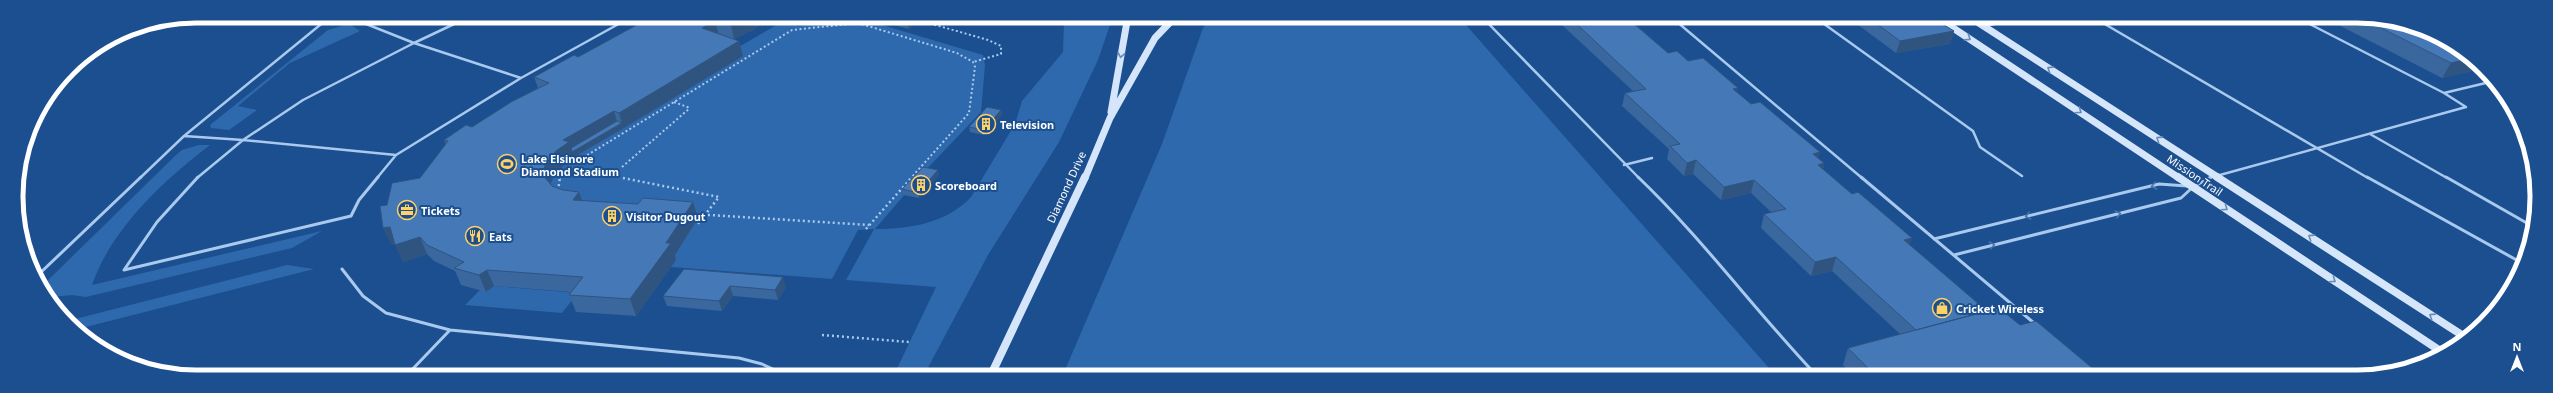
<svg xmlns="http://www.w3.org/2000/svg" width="2553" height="393" viewBox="0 0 2553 393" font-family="'Noto Sans',sans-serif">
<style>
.green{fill:#2e69ad}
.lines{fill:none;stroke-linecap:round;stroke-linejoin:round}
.path-far1{stroke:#a9c9ee;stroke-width:2;stroke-dasharray:2 2.5;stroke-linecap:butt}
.path{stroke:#a9c9ee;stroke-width:2.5;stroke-dasharray:2 3;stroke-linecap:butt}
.lane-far1{stroke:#a9c9ee;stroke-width:2.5}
.lane{stroke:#a9c9ee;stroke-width:3}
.secondary-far1{stroke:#d6e6fa;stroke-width:7}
.secondary{stroke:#d6e6fa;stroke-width:8}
.wall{fill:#3a679d}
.shaded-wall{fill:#305480}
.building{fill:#4478b7;stroke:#305480}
.oneway{stroke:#668bba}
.oneway2{stroke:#4674ac}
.labels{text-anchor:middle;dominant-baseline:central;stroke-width:4;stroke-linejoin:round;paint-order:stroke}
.poi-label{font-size:11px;font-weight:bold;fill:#fff;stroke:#1b4f8f;text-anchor:start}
.street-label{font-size:11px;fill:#fff;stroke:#1b4f8f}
.rim{fill:none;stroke:#fff;stroke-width:5}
</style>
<rect width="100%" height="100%" fill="#1b4f8f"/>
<path class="green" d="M779,16H815L795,26L862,19L983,55L985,65L981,112L924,172L875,229C910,229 947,223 971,197L1015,124L1022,101L1063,52L1064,22L1060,16H1113L1098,60L1059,142L988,255L923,377H893L936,287L846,280L874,229L858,230L832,279L671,267V260L697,218L582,212L549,186L557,171L574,157L743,56L730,52L785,20Z
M1212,16H1458L1777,377H1062L1162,144L1203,28Z
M345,25H351L360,31L290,63L238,106L257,110L229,130L211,128L210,125L328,30Z
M199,145H210C163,181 112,228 92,285L322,231L292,248L86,297L72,295L50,297L43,285L177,154L182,150Z
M287,265L314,269L78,329L69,322L75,319Z
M494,286L578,293L562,313L465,305L480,290Z"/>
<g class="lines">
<path class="path-far1" d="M904,16L988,40L1001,46V54L973,62
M674,102L690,108
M622,167L690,108
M560,178L571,165L792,30L858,23L957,53L973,62L975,67L969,113L911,178"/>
<path class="path" d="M623,178L719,197L697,225
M558,191L560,177
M693,214L869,225
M866,229L912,177
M822,335L909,342"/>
<path class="lane-far1" d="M1481,16L1639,178
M1670,16L1862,178
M1813,16L1973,131L1980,147L2022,176
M2091,16L2368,178
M1985,26L2032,16
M414,43L471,16
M521,78L624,21L628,16
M2444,93L2494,81
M2370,134L2447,178
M184,136L243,140L303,100L414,43L346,16
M396,155L521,78L414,43
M1624,165L1652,158
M140,178L184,136L331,16
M197,178L243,140L396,155
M377,178L396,155
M2209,178L2466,107L2444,93L2294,16"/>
<path class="lane" d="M198,177L157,222L124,270L351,216L359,200L378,177
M1638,177C1703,239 1756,312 1818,377
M1861,177L2034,323
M2367,177L2522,263
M2446,177L2532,226
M1934,239L2159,184L2187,186
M1954,255L2181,198L2193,187L2211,177
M342,269L363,296L386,313L450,330L405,377
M38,275L141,177
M450,330L739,358L762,364L790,377"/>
<path class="secondary-far1" d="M1935,16L2179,178
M1968,16L2219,178
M1111,112L1128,16
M1085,178L1110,118L1155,38L1176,16"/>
<path class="secondary" d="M2178,177L2442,352
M2217,177L2465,337
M990,377L1085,177"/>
</g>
<path class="wall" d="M660,16H772L755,29L734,39L739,41L743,56L624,128L574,157L562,167L551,181L550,184L552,186L582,200L698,218L675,255L676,260L636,316L576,312L569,295L571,292L494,286L486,292L461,285L455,271L434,261L427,254L403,262L395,244H391L387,205L420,178L446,145L444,140L472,127L538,88L534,77L654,24L661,20Z
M1559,16H1636L1635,24L1668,53L1688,61L1737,92L1751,104L1820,152L1818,158L1824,163L1823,169L1910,245L1987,311L2020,325L2103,377H1854L1843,365L1848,348L1900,334L1832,271L1811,276L1761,228L1764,214L1772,213L1751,193L1721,200L1693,174L1684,176L1667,159L1669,149L1622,106L1625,93L1633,91L1562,25Z
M1846,16H1929L1954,31L1950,44L1896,53Z
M2321,16H2369L2481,69L2442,78Z
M882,17L912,22V27L909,29L883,22Z
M1001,110L1002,115L984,135L970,132L969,127Z
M939,175L919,198L903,195L902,189Z
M684,269L786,287L778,300L733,296L722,311L667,306L663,296Z"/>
<path class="shaded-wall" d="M748,16H772L755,29L734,39L731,25Z
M1632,16H1636L1634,28L1627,18Z
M715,21L719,35L702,28Z
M912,22V27L909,29L908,25Z
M1954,31L1950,44L1896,53L1900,41Z
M739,41L743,56L624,128L574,157L562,167L551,181L549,191L543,175L545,165L563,140L614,111L618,125L622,123L619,113Z
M2468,59L2481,69L2442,78L2451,63Z
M1738,88L1735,101L1733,89Z
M1001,110L1002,115L984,135V130Z
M1820,152L1816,165L1813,154Z
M1696,160L1693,174L1684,176L1687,163Z
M1824,163L1821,177L1818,165Z
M938,170L939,175L919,198L918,193Z
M1754,180L1751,193L1721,200L1724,187Z
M579,192L585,208L573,200Z
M693,202L698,218L675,255L676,260L636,316L630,299Z
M390,227L397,243L391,244L383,228Z
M420,237L427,254L403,262L395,245Z
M1912,238L1908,252L1904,240Z
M1836,257L1832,271L1811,276L1815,262Z
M487,270L494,286L486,292L479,275Z
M783,277L786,287L778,300L775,290Z
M730,286L733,296L722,311L719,301Z"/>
<path class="building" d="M667,16H748L731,25L715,21L702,28L739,41L619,113L614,111L563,140L569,142L556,151L545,165L543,175L552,186L563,190L579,192L573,200L638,204L643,198L693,202L666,243H671L630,299L569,295L583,277L487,270L479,275L454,268L464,262L427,245L420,237L395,245L390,227L383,228L380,206L387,205L392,183L420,178L448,141L444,140L466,125L472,127L511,102L549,83L534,77L574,55L578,57L644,21L654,24Z
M884,16H891L912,22L908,25L882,17Z
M1568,16H1632L1627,18L1668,53L1677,51L1688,61L1703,58L1738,88L1733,89L1751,104L1760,102L1820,152L1813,154L1824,163L1818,165L1852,194L1858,192L1912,238L1904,240L1987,311L1916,330L1836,257L1815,262L1764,214L1786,209L1754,180L1724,187L1696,160L1687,163L1670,146L1680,144L1625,93L1646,89Z
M1866,16H1929L1954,31L1900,41Z
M2357,16H2369L2437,35L2468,59L2451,63Z
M987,107L1001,110L984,130L969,127Z
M617,121L622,123L572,152L571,148Z
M923,167L938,170L918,193L902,189Z
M684,269L783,277L775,290L730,286L719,301L663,296Z
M1999,308L2020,325L2036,321L2103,377H1877L1848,348Z"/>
<defs><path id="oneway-chevron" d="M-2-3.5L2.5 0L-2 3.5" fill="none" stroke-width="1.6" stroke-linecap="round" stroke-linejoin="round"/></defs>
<g class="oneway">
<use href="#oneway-chevron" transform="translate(1968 38) rotate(33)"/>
<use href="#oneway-chevron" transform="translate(1121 55) rotate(100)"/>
<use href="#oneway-chevron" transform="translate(2050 69) rotate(-147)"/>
<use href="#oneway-chevron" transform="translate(2079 111) rotate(34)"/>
<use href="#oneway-chevron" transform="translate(2159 139) rotate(-147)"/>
<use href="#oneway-chevron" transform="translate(2225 208) rotate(34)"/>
<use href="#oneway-chevron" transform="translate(2311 237) rotate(-147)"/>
<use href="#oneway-chevron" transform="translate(2333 280) rotate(34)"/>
<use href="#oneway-chevron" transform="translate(2432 316) rotate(-147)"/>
</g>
<g class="oneway2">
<use href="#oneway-chevron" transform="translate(2154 186) rotate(167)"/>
<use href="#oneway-chevron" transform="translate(2118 214) rotate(-14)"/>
<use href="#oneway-chevron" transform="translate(2028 216) rotate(167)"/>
<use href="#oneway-chevron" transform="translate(1992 245) rotate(-14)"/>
</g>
<defs>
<symbol id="building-ring" viewBox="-11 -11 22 22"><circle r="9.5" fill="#1b4f8f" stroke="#ffd166" stroke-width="1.5"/><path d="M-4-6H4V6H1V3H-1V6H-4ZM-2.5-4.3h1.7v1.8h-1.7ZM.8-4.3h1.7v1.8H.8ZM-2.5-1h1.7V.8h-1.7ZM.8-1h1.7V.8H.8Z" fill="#ffd166"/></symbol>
<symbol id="stadium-ring" viewBox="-11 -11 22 22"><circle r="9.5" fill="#1b4f8f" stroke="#ffd166" stroke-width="1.5"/><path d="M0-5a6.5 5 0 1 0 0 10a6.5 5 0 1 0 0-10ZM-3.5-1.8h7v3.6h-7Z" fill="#ffd166"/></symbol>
<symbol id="office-ring" viewBox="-11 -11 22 22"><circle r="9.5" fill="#1b4f8f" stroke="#ffd166" stroke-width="1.5"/><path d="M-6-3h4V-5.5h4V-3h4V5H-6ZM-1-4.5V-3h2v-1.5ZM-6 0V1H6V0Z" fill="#ffd166"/></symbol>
<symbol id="restaurant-ring" viewBox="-11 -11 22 22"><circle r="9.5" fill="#1b4f8f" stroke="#ffd166" stroke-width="1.5"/><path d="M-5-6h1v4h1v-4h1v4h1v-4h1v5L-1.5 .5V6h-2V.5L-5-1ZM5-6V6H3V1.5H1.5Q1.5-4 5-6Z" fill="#ffd166"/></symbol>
<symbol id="shop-ring" viewBox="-11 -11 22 22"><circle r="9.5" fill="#1b4f8f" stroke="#ffd166" stroke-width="1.5"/><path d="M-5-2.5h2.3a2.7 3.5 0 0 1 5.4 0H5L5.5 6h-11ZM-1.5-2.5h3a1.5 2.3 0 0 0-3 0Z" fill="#ffd166"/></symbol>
</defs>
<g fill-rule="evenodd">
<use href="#building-ring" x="975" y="113" width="22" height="22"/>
<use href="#stadium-ring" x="496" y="153" width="22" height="22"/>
<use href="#building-ring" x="910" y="174" width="22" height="22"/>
<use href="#office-ring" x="396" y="199" width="22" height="22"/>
<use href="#building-ring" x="601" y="205" width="22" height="22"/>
<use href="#restaurant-ring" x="464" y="225" width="22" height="22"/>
<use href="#shop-ring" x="1931" y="297" width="22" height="22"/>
</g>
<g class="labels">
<g class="poi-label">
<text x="1000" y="124">Television</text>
<text x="521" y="158">Lake Elsinore<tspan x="521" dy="13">Diamond Stadium</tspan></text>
<text x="935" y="185">Scoreboard</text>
<text x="421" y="210">Tickets</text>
<text x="626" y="216">Visitor Dugout</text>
<text x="489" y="236">Eats</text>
<text x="1956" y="308">Cricket Wireless</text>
</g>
<g class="street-label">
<text transform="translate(2195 175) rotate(34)">Mission Trail</text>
<text transform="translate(1066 187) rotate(-65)">Diamond Drive</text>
</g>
</g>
<path d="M0 0H2553V393H0ZM196 23H2357A173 173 0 0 1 2530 196V197A173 173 0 0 1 2357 370H196A173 173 0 0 1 23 197V196A173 173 0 0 1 196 23Z" fill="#1b4f8f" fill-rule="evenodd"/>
<path class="rim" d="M196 23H2357A173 173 0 0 1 2530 196V197A173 173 0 0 1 2357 370H196A173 173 0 0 1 23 197V196A173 173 0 0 1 196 23Z"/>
<g transform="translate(2517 357)" stroke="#1b4f8f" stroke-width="3" paint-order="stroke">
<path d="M0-3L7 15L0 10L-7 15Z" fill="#ffffff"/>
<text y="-6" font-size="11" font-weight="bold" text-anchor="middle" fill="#ffffff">N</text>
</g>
</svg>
